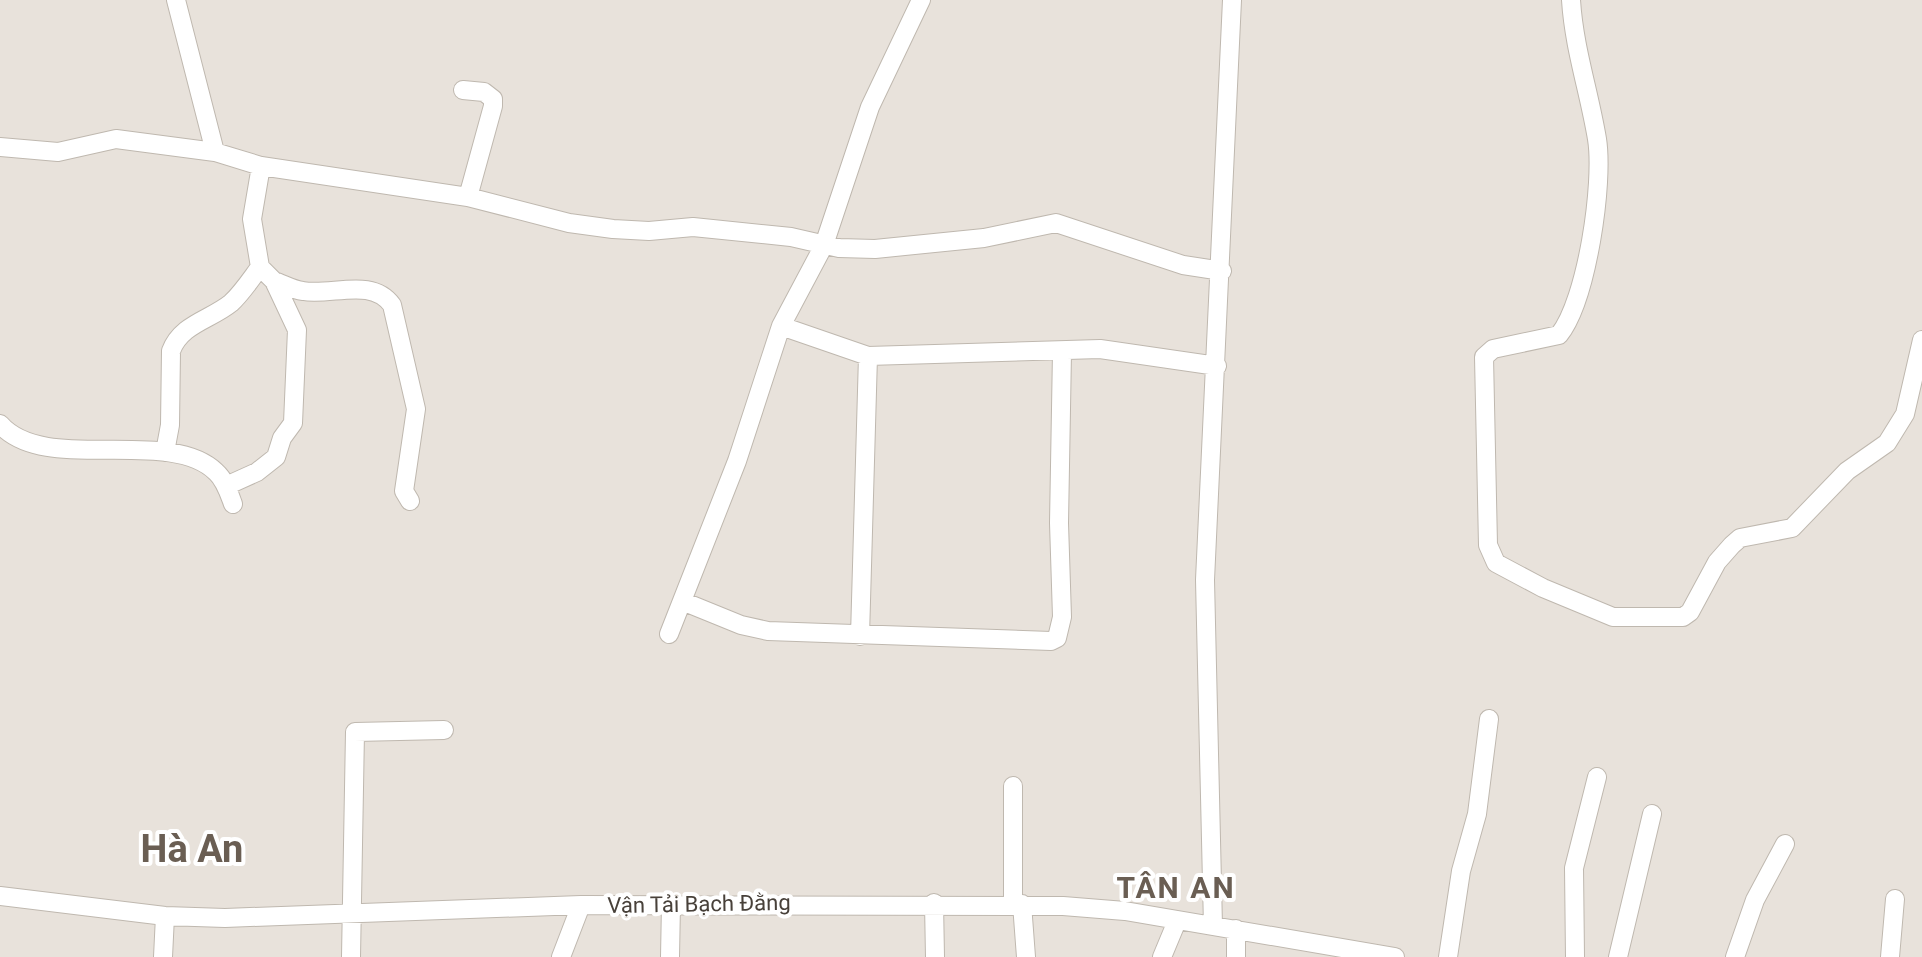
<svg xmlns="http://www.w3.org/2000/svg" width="1922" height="957" viewBox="0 0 1922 957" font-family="Roboto,sans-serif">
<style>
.residential{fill:#e8e2db}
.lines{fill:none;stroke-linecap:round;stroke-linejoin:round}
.minor-casing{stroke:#bfb8af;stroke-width:20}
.minor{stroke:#fff;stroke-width:18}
.labels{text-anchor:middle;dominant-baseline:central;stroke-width:8;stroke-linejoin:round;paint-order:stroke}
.street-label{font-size:22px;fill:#48413a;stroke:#fff}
.district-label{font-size:30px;font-weight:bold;letter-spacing:2px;fill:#6a5e53;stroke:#fff}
.town-label{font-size:38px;font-weight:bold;fill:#6a5e53;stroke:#fff}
</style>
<rect width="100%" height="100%" fill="#f4f1ec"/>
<path class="residential" d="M0,0H1922V957H0Z"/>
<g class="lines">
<defs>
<path id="minor" d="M176,0L215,152L261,166L468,197L569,223L613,229L649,231L693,227L791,237L839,248L875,249L984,238L1056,223L1183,265L1222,271
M1571,0C1574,48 1589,91 1597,139C1604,183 1587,300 1559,335L1493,349L1484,357L1488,545L1496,563L1543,588L1613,617H1683L1690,612L1717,562L1732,545L1740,538L1792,528L1847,471L1887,443L1905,414L1922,340
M463,90L484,92L493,99V106L468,197
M0,147L58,152L116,139L215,152
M274,281C283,284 293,290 303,291C332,296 372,277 392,305L416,409L404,491L410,501
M781,326L868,356L1100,349L1217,366
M0,424C44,475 169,426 216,472C225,480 229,493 233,504
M165,452L170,425L171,351C181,324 210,320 231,303C242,293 251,279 260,267
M226,486L257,472L276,457L282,438L293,423L297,330L274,281L260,267L252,219L261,166
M682,601L741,625L768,631L1051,641L1057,638L1062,617L1059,523L1062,352
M669,634L737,461L781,326L824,245L870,107L921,0
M860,636L868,356
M0,896L165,916L225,918L581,905L1063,906L1125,911L1395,957
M934,903L935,957
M1013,904V786
M1022,904L1026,957
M1213,926L1205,580L1232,0
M1236,929V957
M163,957L165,916
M351,957L355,732L444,730
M561,957L581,905
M670,957L671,904
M1162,957L1177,921
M1448,957L1461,871L1477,814L1489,719
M1575,957L1574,868L1597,777
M1618,957L1652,814
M1735,957L1755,900L1785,844
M1890,957L1895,899"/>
</defs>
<use href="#minor" class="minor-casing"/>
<use href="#minor" class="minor"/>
</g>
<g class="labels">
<g class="street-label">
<text transform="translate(699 904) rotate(-1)">Vận Tải Bạch Đằng</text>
</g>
<g class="district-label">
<text x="1176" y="887">TÂN AN</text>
</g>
<g class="town-label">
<text x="192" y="849">Hà An</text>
</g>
</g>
</svg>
